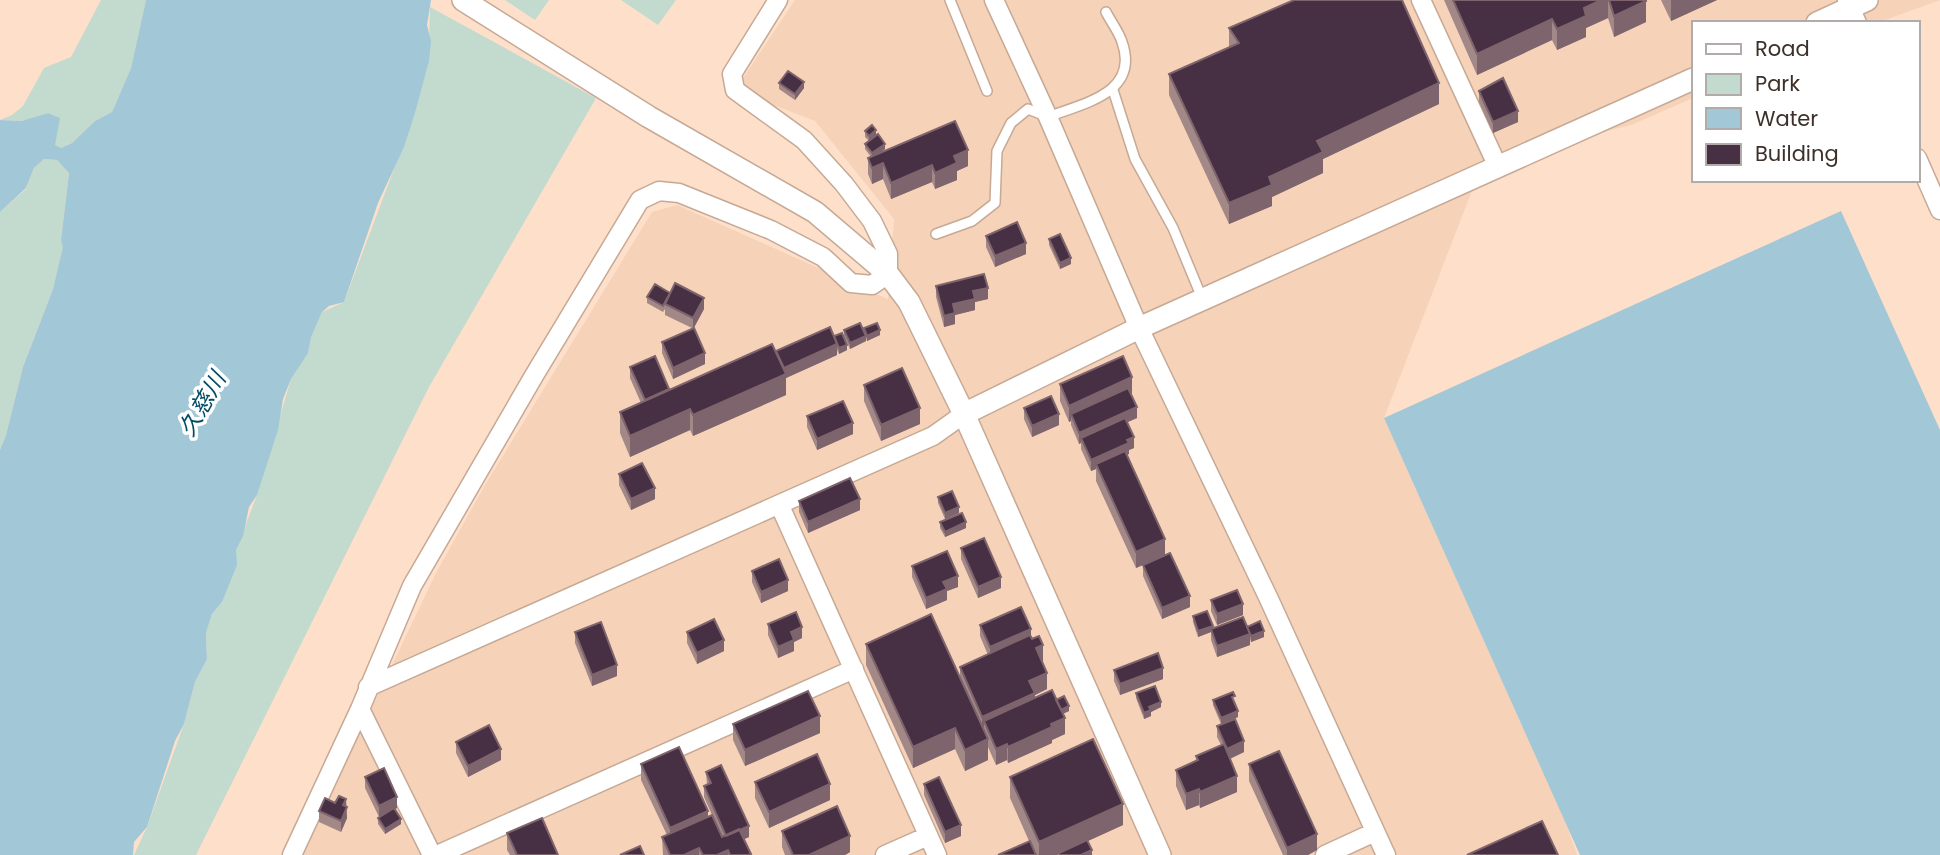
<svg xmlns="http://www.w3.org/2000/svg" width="1940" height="855" viewBox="0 0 1940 855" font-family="Poppins,'Noto Sans JP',sans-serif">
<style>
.built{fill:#f6d2b8}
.green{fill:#c2dbce}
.water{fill:#a2c8d8}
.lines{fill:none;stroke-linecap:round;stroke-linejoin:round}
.service-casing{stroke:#c6a995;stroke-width:12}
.minor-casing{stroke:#c6a995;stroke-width:21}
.tertiary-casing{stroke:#c6a995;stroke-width:24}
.service{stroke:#fff;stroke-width:9}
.minor{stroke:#fff;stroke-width:18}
.tertiary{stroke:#fff;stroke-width:21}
.wall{fill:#a28887}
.shaded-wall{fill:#7e646c}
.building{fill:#473044;stroke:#7e646c;stroke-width:2}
.labels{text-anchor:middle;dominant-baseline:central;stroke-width:7;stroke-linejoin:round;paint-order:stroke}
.water-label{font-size:23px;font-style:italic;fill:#004d65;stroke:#fff}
</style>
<rect width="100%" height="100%" fill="#fedfca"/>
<path class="built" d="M795,0H1940L1877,23H1693V98L1631,125L1483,162L1384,418L1565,820L1577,855H289L375,701L436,573L485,485L652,212L677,205L888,299L894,219L815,121L735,90Z"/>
<path class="green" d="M101,0H146L131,68L112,112L95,121L72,143L61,148L54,145L59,118L48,113L21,121L0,120L12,115L23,106L44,68L71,57Z
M505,0H549L535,20Z
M621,0H676L658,25Z
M430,7L596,98L429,387L196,855H134L147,827L184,724L195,682L207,659L206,633L212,614L222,602L236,550L257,495L291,379L322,312L344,302L415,113L429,49Z
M44,159L57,160L69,172L61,240L64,247L53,289L23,367L6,435L0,450V212L26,189L34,168Z"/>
<path class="water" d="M146,0H431L427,25L431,41L429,61L415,113L404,147L378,203L344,302L329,306L322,312L311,337L308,353L291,379L283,399L278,430L257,495L249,507L243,536L236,550L237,565L222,602L212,614L206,633L207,659L195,682L184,724L175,741L147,827L134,842L133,855H0V450L6,435L23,367L53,289L63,247L61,240L69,173L57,160L44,159L34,168L26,188L0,212V120L21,121L48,113L60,118L55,145L61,148L72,143L95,121L112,112L131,68Z
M1841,211L1940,430V855H1580L1384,418Z"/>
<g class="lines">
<defs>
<path id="service" d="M950,0L987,91
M1113,90L1135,159L1173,228L1202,298
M936,234L972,221L995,203L997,151L1011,123L1028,109L1048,117C1084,103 1140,93 1122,42C1119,32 1111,22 1106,12"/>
<path id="minor" d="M994,0L1048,117L1139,328L1268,597L1386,855
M1421,0L1498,167
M1847,0L1857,23
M1917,158L1940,210
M780,506L937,855
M368,687L933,436L964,414
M360,709L432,855
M292,855L360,709L412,586L535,374L640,200L659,191L679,193L771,230L823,257L851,283L872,285L888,274V254L872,221L844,184L804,140L735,90L732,74L778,0
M437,855L854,669
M885,855L928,836
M1325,855L1375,832"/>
<path id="tertiary" d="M463,0L649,117L815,212L888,274L909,302L964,414L1160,855
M1817,23L1867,0
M964,414L1139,328L1693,79"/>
</defs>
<use href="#service" class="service-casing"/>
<use href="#minor" class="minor-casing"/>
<use href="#tertiary" class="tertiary-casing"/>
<use href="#service" class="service"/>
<use href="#minor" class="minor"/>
<use href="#tertiary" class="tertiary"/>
</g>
<path class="wall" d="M1444,0H1646V22L1614,37L1608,18L1586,28V37L1557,50L1552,40L1477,75Z
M1661,0H1717L1671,21Z
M1229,28L1439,104L1323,159V173L1272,197V206L1229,224L1169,95V74L1229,47Z
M779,83L804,88L795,100L779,89Z
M1479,91L1518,122L1493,133L1479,102Z
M865,131L876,135L885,149L880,153L968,166L957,171V180L935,189L932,182L891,199L883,179L872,184L868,174V158L871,157L865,149V144L869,141L865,137Z
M986,236L1026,254L995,267L986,247Z
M1049,239L1071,264L1060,269L1049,245Z
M936,286L988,299L975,302V310L955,315V324L944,327L936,297Z
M670,293L704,309L694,328L705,364L673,379L662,353V342L692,328L665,315V309L663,312L647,303V297Z
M864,328L880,335L867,341L866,338V341L850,349L844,336V330L864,332Z
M834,337L847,350L839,354L837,350V355L786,378V395L693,436L690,430L630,457L620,433V412L641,403L630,378V367L669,390L776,351Z
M1060,384L1132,393L1131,394L1137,418L1127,422L1134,448L1129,450V454H1127L1165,555L1136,568L1096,481V469L1091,471L1081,449V443L1079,444L1071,425V421L1069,422L1060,401Z
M864,385L920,424L881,441L864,401Z
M1024,408L1059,425L1032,437L1024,419Z
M807,416L853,434L817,450L807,427Z
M619,474L655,499L631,510L619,485Z
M938,497L959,513L945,519L938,503Z
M799,501L860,510L808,533L799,512Z
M940,522L966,528L945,537L940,528Z
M961,548L1001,588L978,598L961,559Z
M1143,565L1190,607L1162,619L1143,576Z
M912,566L958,587L947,591V600L926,609L912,577Z
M752,571L788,591L761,603L752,582Z
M1211,600L1243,615L1217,625L1211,611Z
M1193,616L1213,629L1247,627L1264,637L1251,642L1250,639V645L1217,657L1211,640V632L1198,637L1193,622Z
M768,624L802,638L794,642V651L778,658L768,635Z
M980,625L1031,638L1043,661L1042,662L1047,689L1035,695V698L1056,700L1069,711L1063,714L1065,734L1052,740V743L1008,763L1007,760L996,765L988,747V760L965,771L955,749L913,768L866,665V644L960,678V667L988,655L980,636Z
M575,632L617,676L592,686L575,643Z
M687,632L724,651L697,664L687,643Z
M1114,670L1163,679L1120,695L1114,681Z
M1136,693L1161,707L1151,712V716L1144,719L1136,698Z
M1213,700L1235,702H1234L1238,717L1221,724L1213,705Z
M733,724L820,733L745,766L733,740Z
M1217,726L1244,752L1230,759L1237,792L1200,808L1199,805L1186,810L1176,786V770L1196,761V756L1221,745L1217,737Z
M456,742L501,760L468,777L456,753Z
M641,764L708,817L712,815L704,797V786L707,785L706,772L749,837L744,839L751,855H663L662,837L667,835L641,780Z
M1249,764L1317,850L1308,855H1283L1249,781Z
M365,777L397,808L395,809L401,824L385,834L378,824V818L386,813L379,817L365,788Z
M1010,777L1123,825L1088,841L1092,855H1059V854L1057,855H998L1029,841L1010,798Z
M755,782L830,800L769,828L755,798Z
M924,784L961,836L945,843L924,795Z
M335,803L346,807L347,818L341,832L319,822V811Z
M782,831L850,852L845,855H785L782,847Z
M507,833L558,855H510L507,850Z"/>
<path class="shaded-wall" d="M1601,0H1608V18L1586,28V37L1557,50V29L1584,8Z
M1671,0H1717L1671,21Z
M1646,1V22L1614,37V16Z
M1552,19V40L1477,75V54Z
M804,82V88L795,100V94Z
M1439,83V104L1323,159V173L1272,197V206L1229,224V203L1317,141Z
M1518,111V122L1493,133V122Z
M876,130V136L869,141V136Z
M885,144V149L872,159V153Z
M968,150V166L957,171V180L935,189V173L954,156Z
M883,163V179L872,184V168Z
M932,165V182L891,199V183Z
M1026,243V254L995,267V256Z
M1071,258V264L1060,269V263Z
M988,288V299L975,302V310L955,315V324L944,327V316L953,304L973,291Z
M704,298V309L693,329V318Z
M880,330V335L867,341V336Z
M866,336V341L850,349V343Z
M837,344V355L786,378V395L693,436V415L783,369Z
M847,345V350L839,354V348Z
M705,353V364L673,379V368Z
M1132,377V393L1073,420L1071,414V421L1069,422V406Z
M1137,407V418L1083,442L1081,438V443L1079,444V433Z
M920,408V424L881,441V425Z
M690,409V430L630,457V436Z
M1059,414V425L1032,437V426Z
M853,423V434L817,450V439Z
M1134,437V448L1129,450V454L1097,468L1096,464V469L1091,471V460Z
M655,488V499L631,510V499Z
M860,499V510L808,533V522Z
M959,507V513L945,519V513Z
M966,522V528L945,537V532Z
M1165,539V555L1136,568V552Z
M958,576V587L947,591V600L926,609V598L943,582Z
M1001,577V588L978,598V587Z
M788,580V591L761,603V592Z
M1190,596V607L1162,619V608Z
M1243,604V615L1217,625V614Z
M1213,626V632L1211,629V632L1198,637V631Z
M802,627V638L794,642V651L778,658V647L791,632Z
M1031,629V640L990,658V647Z
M1264,631V637L1251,642V636Z
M1250,634V645L1217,657V646Z
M724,640V651L697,664V653Z
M1043,645V661L1036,664V648Z
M617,665V676L592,686V675Z
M1163,668V679L1120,695V684Z
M1047,673V689L1035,695V709L984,721V732L982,733V717L1029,681Z
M1161,702V707L1151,712V716L1144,719V713L1149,707Z
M1069,706V711L1060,715V710Z
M1238,711V717L1221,724V718Z
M820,716V733L745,766V750Z
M1065,718V734L1052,740V743L1008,763V747L1051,724Z
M955,728V749L913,768V747Z
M988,739V760L965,771V750Z
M1244,741V752L1227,760V749Z
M1007,744V760L996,765V749Z
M501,749V760L468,777V766Z
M1237,776V792L1200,808V792Z
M830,784V800L769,828V812Z
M1199,789V805L1186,810V794Z
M397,797V808L379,817V806Z
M346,799L347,818L341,832V821L343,805Z
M1123,804V825L1057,855H1039V842Z
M708,811V827L670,844V828Z
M401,819V824L385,834V829Z
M961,825V836L945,843V832Z
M749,826V837L726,847V836Z
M1317,834V850L1308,855H1287V848Z
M850,836V852L845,855H809Z
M699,848V855H684Z
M728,850V855H717Z
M1092,850V855H1081Z"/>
<path class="building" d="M1294,0H1402L1439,83L1317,141L1323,152L1269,177L1272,185L1229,203L1169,74L1239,43L1229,28Z
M1453,0H1601L1584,8L1586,16L1557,29L1552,19L1477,54Z
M1609,0H1646V1L1614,16Z
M788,71L804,82L795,94L779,83Z
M1503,78L1518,111L1493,122L1479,91Z
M955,121L968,150L954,156L957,163L935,173L932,165L891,183L883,163L872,168L868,158Z
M872,125L876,130L869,136L865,131Z
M878,134L885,144L872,153L865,144Z
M1017,222L1026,243L995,256L986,236Z
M1060,234L1071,258L1060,263L1049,239Z
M984,274L988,288L973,291L975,299L953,304L955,313L944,316L936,286Z
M675,283L704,298L693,318L665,304Z
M655,284L670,293L663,306L647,297Z
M860,323L866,336L850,343L844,330Z
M877,323L880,330L867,336L864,328Z
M830,327L837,344L784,368L776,351Z
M694,328L705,353L673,368L662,342Z
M842,333L847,345L839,348L834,336Z
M772,344L786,374L693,415L690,409L630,436L620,412Z
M655,356L669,389L645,400L630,367Z
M1123,356L1132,377L1069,406L1060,384Z
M902,368L920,408L881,425L864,385Z
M1128,388L1137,407L1079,433L1071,414Z
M1051,396L1059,414L1032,426L1024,408Z
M843,401L853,423L817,439L807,416Z
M1125,418L1134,437L1127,440L1129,443L1091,460L1081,438Z
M1125,451L1165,539L1136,552L1096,464Z
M642,463L655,488L631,499L619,474Z
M850,478L860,499L808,522L799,501Z
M952,491L959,507L945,513L938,497Z
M962,513L966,522L945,532L940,522Z
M984,538L1001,577L978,587L961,548Z
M947,551L958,576L943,582L947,589L926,598L912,566Z
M1170,553L1190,596L1162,608L1143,565Z
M779,559L788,580L761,592L752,571Z
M1237,590L1243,604L1217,614L1211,600Z
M1021,607L1031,629L990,647L980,625Z
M1207,611L1213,626L1198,631L1193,616Z
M796,612L802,627L791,632L794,640L778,647L768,624Z
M931,614L988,739L965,750L955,728L913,747L866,644Z
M1243,617L1250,634L1217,646L1211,629Z
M714,619L724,640L697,653L687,632Z
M1260,621L1264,631L1251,636L1247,627Z
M601,622L617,665L592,675L575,632Z
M1030,635L1032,639L1039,636L1043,645L1036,648L1047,673L1029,681L1035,693L982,717L960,667Z
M1158,653L1163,668L1120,684L1114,670Z
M1155,686L1161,702L1149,707L1151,710L1144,713L1136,693Z
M1052,690L1065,718L1051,724L1052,727L1008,747L1007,744L996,749L984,721Z
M808,691L820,716L745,750L733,724Z
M1233,692L1235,696L1232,697L1238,711L1221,718L1213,700Z
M1064,696L1069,706L1061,710L1056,700Z
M1235,719L1244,741L1227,749L1217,726Z
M489,725L501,749L468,766L456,742Z
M1093,739L1123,804L1039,842L1010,777Z
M1224,744L1237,776L1200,792L1199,789L1186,794L1176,770L1198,760L1196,756Z
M679,747L708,811L670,828L641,764Z
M1279,751L1317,834L1287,848L1249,764Z
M817,754L830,784L769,812L755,782Z
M721,765L749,826L726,836L704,786L711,783L706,772Z
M384,768L397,797L379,806L365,777Z
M939,777L961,825L945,832L924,784Z
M339,796L346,799L343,805L347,807L341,821L319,811L325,798L335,803Z
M837,806L850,836L809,855H793L782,831Z
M394,808L401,819L385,829L378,818Z
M712,815L722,837L739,829L751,854L748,855H730L728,850L717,855H703L699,848L684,855H670L662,837Z
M542,818L558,855H517L507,833Z
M1542,821L1558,855H1467Z
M1087,840L1092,850L1081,855H1060L1059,853Z
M1030,841L1036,855H998Z
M640,846L644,855H620Z"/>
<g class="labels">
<g class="water-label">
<text transform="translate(202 404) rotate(-60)">久慈川</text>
</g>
</g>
<rect x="1692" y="21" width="228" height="161" fill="#ffffff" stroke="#b1aca9" stroke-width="2"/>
<rect x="1706" y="44" width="35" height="10" fill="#ffffff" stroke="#b1aca9" stroke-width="2"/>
<text x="1755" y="56" font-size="21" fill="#3c3028">Road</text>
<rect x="1706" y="74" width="35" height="21" fill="#c2dbce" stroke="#b1aca9" stroke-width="2"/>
<text x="1755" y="91" font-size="21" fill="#3c3028">Park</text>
<rect x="1706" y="108" width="35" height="21" fill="#a2c8d8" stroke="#b1aca9" stroke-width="2"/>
<text x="1755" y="126" font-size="21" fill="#3c3028">Water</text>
<rect x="1706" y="144" width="35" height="21" fill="#473044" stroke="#b1aca9" stroke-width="2"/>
<text x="1755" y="161" font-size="21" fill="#3c3028">Building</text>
</svg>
